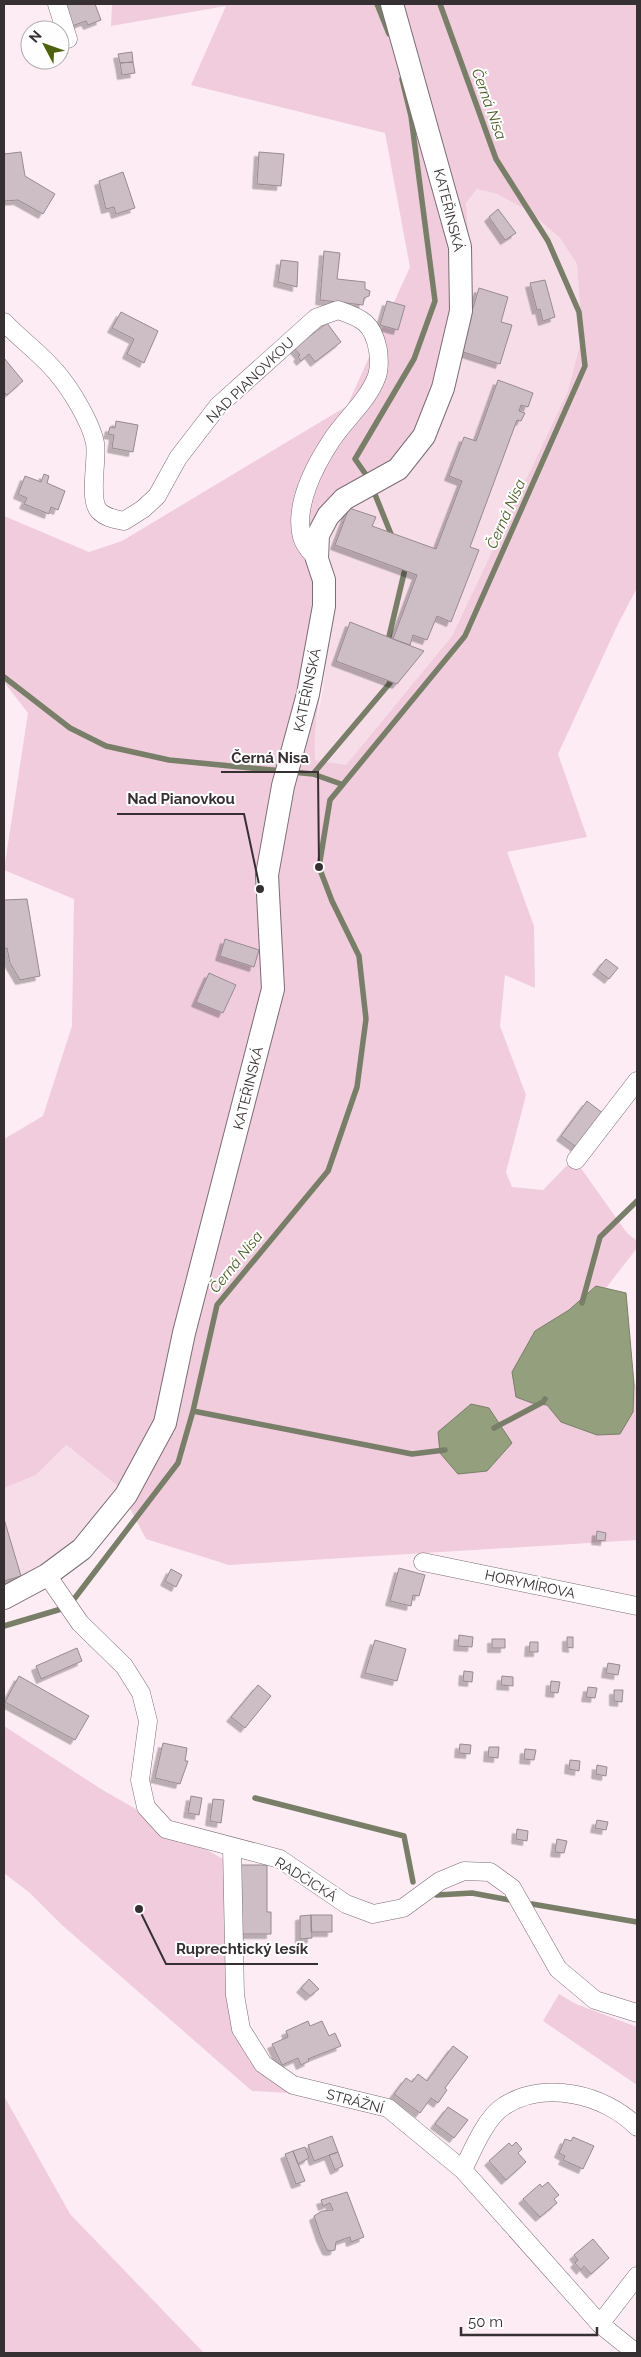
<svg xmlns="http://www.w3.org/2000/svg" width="641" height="2357" viewBox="0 0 641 2357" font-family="Raleway,sans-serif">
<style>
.built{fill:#f6dde8}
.green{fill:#f0ccdd;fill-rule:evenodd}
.water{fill:#94a07d;stroke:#787e67}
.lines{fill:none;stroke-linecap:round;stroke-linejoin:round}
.stream{stroke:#787e67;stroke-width:5.5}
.building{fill:#cdbdc4;stroke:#998a90;filter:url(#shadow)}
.minor-casing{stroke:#7b6d73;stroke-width:19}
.tertiary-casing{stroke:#7b6d73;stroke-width:24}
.minor{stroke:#fff;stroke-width:18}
.tertiary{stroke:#fff;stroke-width:22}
.labels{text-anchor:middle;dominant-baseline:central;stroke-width:4;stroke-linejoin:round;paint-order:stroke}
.street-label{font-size:14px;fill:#373033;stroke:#fefefe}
.water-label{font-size:15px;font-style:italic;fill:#4d5d26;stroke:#fefefe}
.leader{fill:none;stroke:#373033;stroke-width:2}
.callout-dot{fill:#373033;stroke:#fefefe;stroke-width:2}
.callout-label{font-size:15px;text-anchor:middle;font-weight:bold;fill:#373033;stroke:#fefefe;stroke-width:4;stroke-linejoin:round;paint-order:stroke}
</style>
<defs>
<filter id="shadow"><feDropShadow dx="-4.5" dy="4.5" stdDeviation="0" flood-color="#0004"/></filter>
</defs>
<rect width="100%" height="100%" fill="#fdecf3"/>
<path class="built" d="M477,189L497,194L530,212L560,238L577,264L582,336L568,391L452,636L346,765L314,760L313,738L322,695L332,612L330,559L331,524L468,226L466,203Z
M65,1445L119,1487L57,1562L4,1589V1488L36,1475Z"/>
<path class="green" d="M112,4H637V588L618,624L558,754L587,837L507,852L534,926L535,988L505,975L500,1026L526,1095L506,1172L512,1187L543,1190L578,1154L580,1167L627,1233L637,1241V1248L606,1288L596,1286L570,1310L535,1331L532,1403L547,1405L561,1422L597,1435L633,1412L634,1384L637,1386V1540L229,1565L146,1539L119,1487L66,1445L36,1475L4,1488V1139L43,1116L72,1026L74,899L4,870L28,713L4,682V516L89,552L122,541L347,406L410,267L385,133L191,85L226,6L111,26ZM477,189L497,194L530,212L560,238L577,264L582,336L568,391L452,636L346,765L315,760C312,710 330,661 332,612C332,589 325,545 331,524C335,512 346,499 352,487L408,475L433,439L472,281L466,203ZM512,1443L486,1471L458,1474Z
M4,1726L101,1789L228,1862L249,2061L307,2094L252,2091L62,1925L30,1893L4,1873Z
M559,1994L576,2004L637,2027V2085L543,2021Z
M4,2096L70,2214L204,2353H4Z"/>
<path class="water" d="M596,1286L626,1293L634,1384L633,1412L620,1434L597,1435L561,1422L547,1405L532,1403L516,1397L512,1372L535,1331L569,1310Z
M471,1404L489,1408L512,1443L487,1471L458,1474L440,1453L438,1432Z"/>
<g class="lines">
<path class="stream" d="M377,4L389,34
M369,479L355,459L414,359L435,301L411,116L402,79
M372,487L393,539
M387,645L405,569L403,564
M4,677L70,728L106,746L169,760L283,771
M292,772L313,774L341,784
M313,774L390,683L389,674
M582,1303L600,1237L637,1201
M193,1411L412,1454L445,1450
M494,1428L543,1402L545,1399
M4,1626L68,1607L178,1463L193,1411L217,1305L328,1171L357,1087L366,1019L359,956L332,901L319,867L330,800L465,636L585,366L579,312L548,241L496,159L440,4
M255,1798L404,1836L413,1882
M437,1895L472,1893L510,1900
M532,1904L637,1922"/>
</g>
<path class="building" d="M64,4H95L101,20L88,25L86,21L72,26Z
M132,52L133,62L120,63L118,54Z
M133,62L135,73L122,75L120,63Z
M21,152L25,176L55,194L43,214L18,200L4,201V154Z
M259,152L284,154L281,186L257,184Z
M123,172L135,208L116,214L114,207L106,209L99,181Z
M498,209L516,233L505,240L489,217Z
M324,251L340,253L337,279L365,282V289L370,291L369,296L364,298L363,305L320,300Z
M281,260L298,262L297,287L278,282Z
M545,280L555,317L543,321L540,309L537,310L530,283Z
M479,288L508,297L501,322L512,325L500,364L460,351Z
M387,301L405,306L398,330L380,325Z
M121,312L158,331L144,363L127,354L134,339L112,328Z
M327,323L341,342L315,362L309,354L301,361L298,357L300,355L294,348Z
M4,358L23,381L7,395L4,392Z
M498,380L533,393L528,407L521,405L519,411L525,413L521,421L517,420L470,547L479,550L451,622L437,616L427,640L413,635L410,645L393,639L417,575L335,545L349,508L376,517L372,526L436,549L462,481L449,476L464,437L476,441Z
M116,421L138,425L133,452L112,448L114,435L108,434L110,427L115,428Z
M44,474L49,476L47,483L65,491L58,510L51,507L49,514L24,504L27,498L18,494L25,476L41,482Z
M350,622L393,639L424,651L397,684L336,661Z
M27,899L40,976L20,980L10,963L7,948L4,949V900Z
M225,939L259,950L254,967L220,956Z
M606,959L618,968L609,979L597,970Z
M209,973L236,985L223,1013L196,1002Z
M587,1101L604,1114L579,1149L561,1136Z
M4,1519L21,1576L4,1581Z
M597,1531L606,1533L605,1541L596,1540Z
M399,1568L425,1575L419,1596L413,1595L411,1606L390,1601Z
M171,1569L182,1575L176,1587L165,1581Z
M459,1635L473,1637L472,1647L458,1646Z
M567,1637H573V1648L567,1647Z
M492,1639H505V1648H492Z
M375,1640L406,1649L397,1681L365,1673Z
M530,1642H538V1652H529Z
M77,1648L82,1661L41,1679L36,1666Z
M608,1663L620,1665L618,1675L606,1673Z
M464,1671L473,1672L472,1682L463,1681Z
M19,1676L89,1716L75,1740L5,1702Z
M502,1676L513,1677V1686L501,1685Z
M551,1681L560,1682L558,1693L550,1692Z
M258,1685L271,1696L245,1728L231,1717Z
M588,1687L597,1688L595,1698L586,1697Z
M614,1690H623L622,1702L614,1701Z
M163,1743L187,1748L185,1761H188L180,1784L155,1778Z
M460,1744L471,1745L470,1754L459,1753Z
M489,1747H499L498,1758L488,1757Z
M525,1749L536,1750L534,1760L524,1759Z
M570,1760L580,1761L579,1771L569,1769Z
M597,1765L607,1767L606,1776L596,1774Z
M191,1796L202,1798L199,1815L188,1813Z
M213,1799L224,1800L221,1823L210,1821Z
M597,1820L608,1822L606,1830L595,1828Z
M517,1829L528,1831L527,1841L516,1839Z
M557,1839L567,1841L564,1853L555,1852Z
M239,1865H267V1912H271V1934H242Z
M311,1915H332V1932H311Z
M311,1915L312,1938L300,1939V1916Z
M309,1979L319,1989L310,1996L301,1988Z
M308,2021L310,2026L322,2021L329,2036L335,2033L341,2046L308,2059L309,2061L301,2065L298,2058L282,2065L272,2044L288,2037L286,2031Z
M453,2046L468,2057L445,2088L447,2090L438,2103L431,2098L420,2113L394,2094L406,2078L412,2082L418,2074L427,2081Z
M448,2107L468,2120L454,2138L435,2124Z
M332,2136L338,2152L314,2161L308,2145Z
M573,2137L594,2146L583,2169L563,2160L565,2156L559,2153L565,2139L571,2141Z
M516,2142L522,2149L518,2153L526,2162L506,2180L489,2161L509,2143L512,2146Z
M305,2147L309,2158L298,2164L293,2151Z
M293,2151L305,2181L296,2184L285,2154Z
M338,2152L343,2166L335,2170L329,2155Z
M548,2182L559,2195L554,2199L557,2203L540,2217L523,2199L540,2184L542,2187Z
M347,2192L364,2237L351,2242L350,2237L336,2242L335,2250L331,2251L327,2250L321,2237L314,2216L322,2211L333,2210L330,2203L323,2206L321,2200Z
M593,2239L609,2258L591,2274L584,2266L581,2270L575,2263L578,2260L574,2255Z"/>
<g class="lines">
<defs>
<path id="minor" d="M57,4L68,39
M4,322C20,339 41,354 56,372C70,388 91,422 95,443C98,459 88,499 99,511C106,518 115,519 124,521L143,509L157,496L178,458L218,406L316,318L338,310C362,318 373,323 378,350C379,358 380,367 377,376C368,401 345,419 331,441C314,467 294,506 302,537C304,546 312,553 317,559
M576,1160L637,1081
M423,1562L637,1606
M47,1575L80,1623L124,1666L141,1693L148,1721L140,1780L146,1807L166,1829L280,1859L346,1904L373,1914L403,1908L440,1881L464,1871L490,1872L512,1888L558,1969L595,2000L637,2013
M232,1848L235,1995L241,2029L263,2064L293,2085L388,2108L463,2170L600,2324L636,2353
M463,2170C472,2151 486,2117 504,2106C544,2080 605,2094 637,2127
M600,2324L637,2276"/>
<path id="tertiary" d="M4,1598L47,1575L82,1549L126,1495L165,1423L184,1333L273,989L267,875L283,786L308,694L324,606V580L317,559L318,535L328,516L344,499L398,469L424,436L443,388L461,311L460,247L392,4"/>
</defs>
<use href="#minor" class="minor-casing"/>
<use href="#tertiary" class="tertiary-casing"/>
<use href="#minor" class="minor"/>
<use href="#tertiary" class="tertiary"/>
</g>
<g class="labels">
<g class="street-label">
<text transform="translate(449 210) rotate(76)">KATEŘINSKÁ</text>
<text transform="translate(250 380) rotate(-44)">NAD PIANOVKOU</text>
<text transform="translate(307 690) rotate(-78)">KATEŘINSKÁ</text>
<text transform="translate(248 1088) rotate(-76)">KATEŘINSKÁ</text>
<text transform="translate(530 1584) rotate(12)">HORYMÍROVA</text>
<text transform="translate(306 1879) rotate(32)">RADČICKÁ</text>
<text transform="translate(355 2101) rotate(15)">STRÁŽNÍ</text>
</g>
<g class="water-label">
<text transform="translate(489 104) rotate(70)">Černá Nisa</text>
<text transform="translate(506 514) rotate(-66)">Černá Nisa</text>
<text transform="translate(236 1262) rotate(-51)">Černá Nisa</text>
</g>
</g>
<path class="leader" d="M319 867L318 772H221M260 889L244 814H117M139 1909L166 1964H318"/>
<g class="callout-dot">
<circle cx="319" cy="867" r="5"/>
<circle cx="260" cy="889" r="5"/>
<circle cx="139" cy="1909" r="5"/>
</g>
<g class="callout-label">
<text x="270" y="763">Černá Nisa</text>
<text x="181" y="804">Nad Pianovkou</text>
<text x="242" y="1954">Ruprechtický lesík</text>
</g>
<rect width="641" height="2357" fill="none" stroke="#373033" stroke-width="10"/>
<g transform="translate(45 45) rotate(311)"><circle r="24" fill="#fefefe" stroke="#aeacad"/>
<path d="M0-4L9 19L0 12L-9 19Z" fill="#4d620d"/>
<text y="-8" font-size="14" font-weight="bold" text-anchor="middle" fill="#373033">N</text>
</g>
<path d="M461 2327v8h136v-8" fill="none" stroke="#373033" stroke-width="2.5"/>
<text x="468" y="2327" font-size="15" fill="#373033" stroke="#fefefe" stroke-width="4" paint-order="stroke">50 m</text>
</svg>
